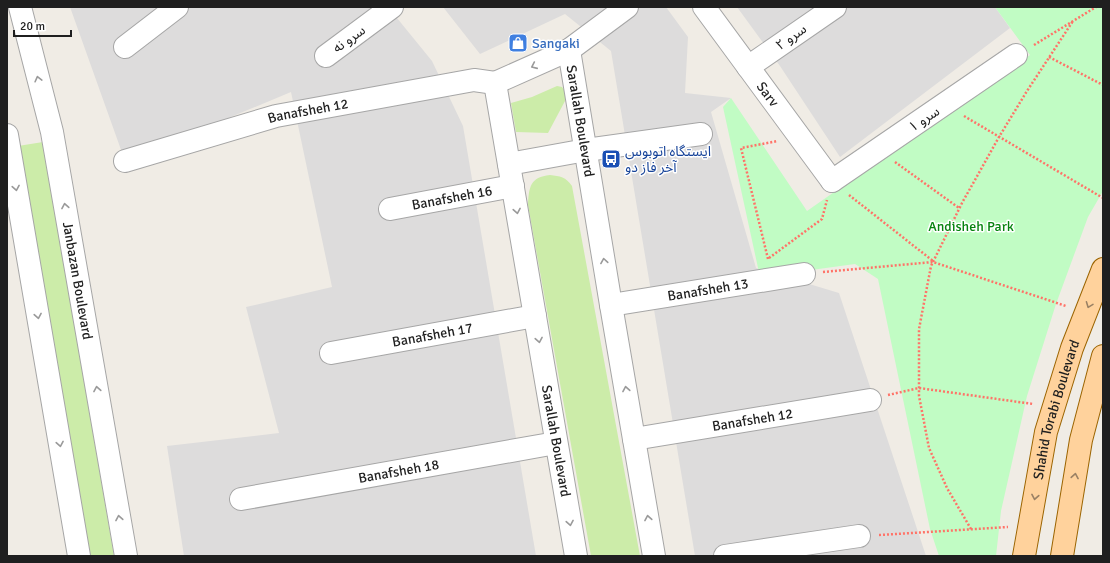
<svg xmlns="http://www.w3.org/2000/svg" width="1110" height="563" viewBox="0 0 1110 563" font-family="Signika,'Noto Sans Arabic',sans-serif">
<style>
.residential{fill:#dddcdc}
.grass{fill:#cceca9}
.park{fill:#c1fcc4}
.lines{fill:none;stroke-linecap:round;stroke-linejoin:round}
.minor-casing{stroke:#a6a6a6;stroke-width:24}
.tertiary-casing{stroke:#a6a6a6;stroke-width:24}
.primary-casing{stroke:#9b6400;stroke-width:24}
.path{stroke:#ff7368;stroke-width:2.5;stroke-dasharray:2 2;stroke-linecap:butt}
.minor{stroke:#fff;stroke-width:22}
.tertiary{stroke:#fff;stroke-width:22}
.primary{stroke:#ffd29c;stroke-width:22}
.oneway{stroke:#9a9a9a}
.oneway2{stroke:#9a8164}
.labels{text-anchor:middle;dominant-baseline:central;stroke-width:3;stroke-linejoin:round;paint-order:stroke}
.street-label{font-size:14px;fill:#1f1f1f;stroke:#fff}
.shop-label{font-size:14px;fill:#366cbe;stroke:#fff;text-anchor:start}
.transit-label{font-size:14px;fill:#164399;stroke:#fff;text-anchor:start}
.park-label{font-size:14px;fill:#07830f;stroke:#fff}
</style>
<rect width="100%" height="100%" fill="#f0ece5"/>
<path class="residential" d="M70,7H388L432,61L463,126L536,556H184L167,446L279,433L246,307L332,287L291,92L125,161Z
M443,7H666L688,37L685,93L731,98L711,112L756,268L839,293L926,556H695L611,51L565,14L480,54Z
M737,7H995L1010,28L840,157L780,66Z"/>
<path class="grass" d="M557,86L562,87C566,92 566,95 565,101L548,133L516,132L511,103L532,97Z
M43,142L114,556H88L18,146Z
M550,175C560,176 566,177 572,186L640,556H591L528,205C529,187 530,177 550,175Z"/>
<path class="park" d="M995,7H1103V191L1088,217L1056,304L1027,396L1001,511L996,556H939L930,529L878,279L855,264L760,277L723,107L731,98L807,211L1030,55Z"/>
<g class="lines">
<defs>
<g id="minor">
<path d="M125,47L177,7"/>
<path d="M326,56L392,7"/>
<path d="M748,67L835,7"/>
<path d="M586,150L701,134"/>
<path id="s1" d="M125,161L276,116L474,80L495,83"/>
<path d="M832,181L1016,55"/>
<path id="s2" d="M390,209L513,186"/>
<path id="s3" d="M611,305L804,274"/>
<path id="s4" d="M331,353L535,316"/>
<path id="s5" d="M634,439L870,400"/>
<path id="s6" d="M241,499L556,443"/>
<path d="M725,556L859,536"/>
</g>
<g id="tertiary">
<path id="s7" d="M20,7L52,132L126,556"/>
<path id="s8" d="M704,7L832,181"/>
<path id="s9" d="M569,50L611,305L654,556"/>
<path d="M7,135L79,556"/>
<path d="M509,164L586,150"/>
<path d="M576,556L495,83L569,50L627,7"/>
</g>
<g id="primary">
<path id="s10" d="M1024,556L1046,432L1072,348L1103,269"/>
<path d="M1062,556L1081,440L1103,356"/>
</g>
</defs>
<use href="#minor" class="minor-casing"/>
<use href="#tertiary" class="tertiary-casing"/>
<use href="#primary" class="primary-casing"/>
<path class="path" d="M1034,45L1096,7
M1049,57L1103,85
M964,116L1103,198
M895,162L959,208
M849,195L933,261
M769,258L822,219L827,200
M768,259L741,148L778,141
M823,272L933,262L1066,306
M888,395L919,388L1033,404
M971,529L947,488L929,448L919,396V329L931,266L962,203L999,137L1027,91L1073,21
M879,535L1008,527"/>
<use href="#minor" class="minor"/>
<use href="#tertiary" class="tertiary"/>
<use href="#primary" class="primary"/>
</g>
<defs><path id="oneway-chevron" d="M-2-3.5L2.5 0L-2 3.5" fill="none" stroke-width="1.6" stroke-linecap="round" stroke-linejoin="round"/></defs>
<g class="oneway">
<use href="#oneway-chevron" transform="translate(534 66) rotate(156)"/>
<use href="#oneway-chevron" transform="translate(38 79) rotate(-104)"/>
<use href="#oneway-chevron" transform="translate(16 188) rotate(80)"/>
<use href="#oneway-chevron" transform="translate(65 206) rotate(-100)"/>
<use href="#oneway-chevron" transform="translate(517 211) rotate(80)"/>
<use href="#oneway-chevron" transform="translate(604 261) rotate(-99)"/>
<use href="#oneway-chevron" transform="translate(38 316) rotate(80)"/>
<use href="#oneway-chevron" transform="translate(539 340) rotate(80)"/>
<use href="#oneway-chevron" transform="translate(97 389) rotate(-100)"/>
<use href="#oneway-chevron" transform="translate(626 389) rotate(-100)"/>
<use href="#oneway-chevron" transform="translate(60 444) rotate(80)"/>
<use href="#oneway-chevron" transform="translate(119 518) rotate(-100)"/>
<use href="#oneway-chevron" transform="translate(648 518) rotate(-100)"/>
<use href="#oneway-chevron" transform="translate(570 523) rotate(80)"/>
</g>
<g class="oneway2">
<use href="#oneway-chevron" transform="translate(1089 305) rotate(111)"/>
<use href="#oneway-chevron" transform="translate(1075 476) rotate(-80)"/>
<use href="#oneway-chevron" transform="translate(1035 497) rotate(100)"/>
</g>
<defs>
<symbol id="shop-square" viewBox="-11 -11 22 22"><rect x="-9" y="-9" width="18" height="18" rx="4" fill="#3f7fe0" stroke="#fff"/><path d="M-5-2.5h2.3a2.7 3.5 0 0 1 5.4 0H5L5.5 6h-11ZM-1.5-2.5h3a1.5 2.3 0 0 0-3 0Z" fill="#fff"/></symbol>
<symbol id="bus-square" viewBox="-11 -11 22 22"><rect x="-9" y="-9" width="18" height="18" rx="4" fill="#1a4fb4" stroke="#fff"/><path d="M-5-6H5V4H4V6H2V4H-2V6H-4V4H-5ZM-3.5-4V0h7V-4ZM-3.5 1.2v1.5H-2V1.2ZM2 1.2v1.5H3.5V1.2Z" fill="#fff"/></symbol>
</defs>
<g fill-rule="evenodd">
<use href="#shop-square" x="507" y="32" width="22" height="22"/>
<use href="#bus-square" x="600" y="148" width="22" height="22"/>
</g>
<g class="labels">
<g class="street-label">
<text transform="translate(791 37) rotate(-35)">سرو ۲</text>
<text transform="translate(349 39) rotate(-36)">سرو نه</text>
<text stroke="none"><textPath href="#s8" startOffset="108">Sarv</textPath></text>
<text stroke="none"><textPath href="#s1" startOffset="190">Banafsheh 12</textPath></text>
<text transform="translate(924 119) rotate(-34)">سرو ۱</text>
<text stroke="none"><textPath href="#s9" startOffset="72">Sarallah Boulevard</textPath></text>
<text stroke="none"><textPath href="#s2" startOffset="63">Banafsheh 16</textPath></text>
<text stroke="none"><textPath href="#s7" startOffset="280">Janbazan Boulevard</textPath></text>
<text stroke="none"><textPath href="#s3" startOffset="98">Banafsheh 13</textPath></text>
<text stroke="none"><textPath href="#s4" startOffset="103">Banafsheh 17</textPath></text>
<text stroke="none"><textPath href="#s10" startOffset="150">Shahid Torabi Boulevard</textPath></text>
<text stroke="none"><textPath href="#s5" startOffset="120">Banafsheh 12</textPath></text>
<text transform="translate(556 441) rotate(80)">Sarallah Boulevard</text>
<text stroke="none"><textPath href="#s6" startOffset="160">Banafsheh 18</textPath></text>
</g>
<g class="shop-label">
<text x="532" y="43">Sangaki</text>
</g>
<g class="transit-label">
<text x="625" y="151">ایستگاه اتوبوس<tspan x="625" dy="16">آخر فاز دو</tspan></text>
</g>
<g class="park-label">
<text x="971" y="226">Andisheh Park</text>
</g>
</g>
<rect width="1110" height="563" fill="none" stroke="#1f1f1f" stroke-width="16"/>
<path d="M14 30v6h57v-6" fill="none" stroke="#1f1f1f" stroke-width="2"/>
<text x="20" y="30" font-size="12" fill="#1f1f1f" stroke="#ffffff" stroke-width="3" paint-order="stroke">20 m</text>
</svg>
